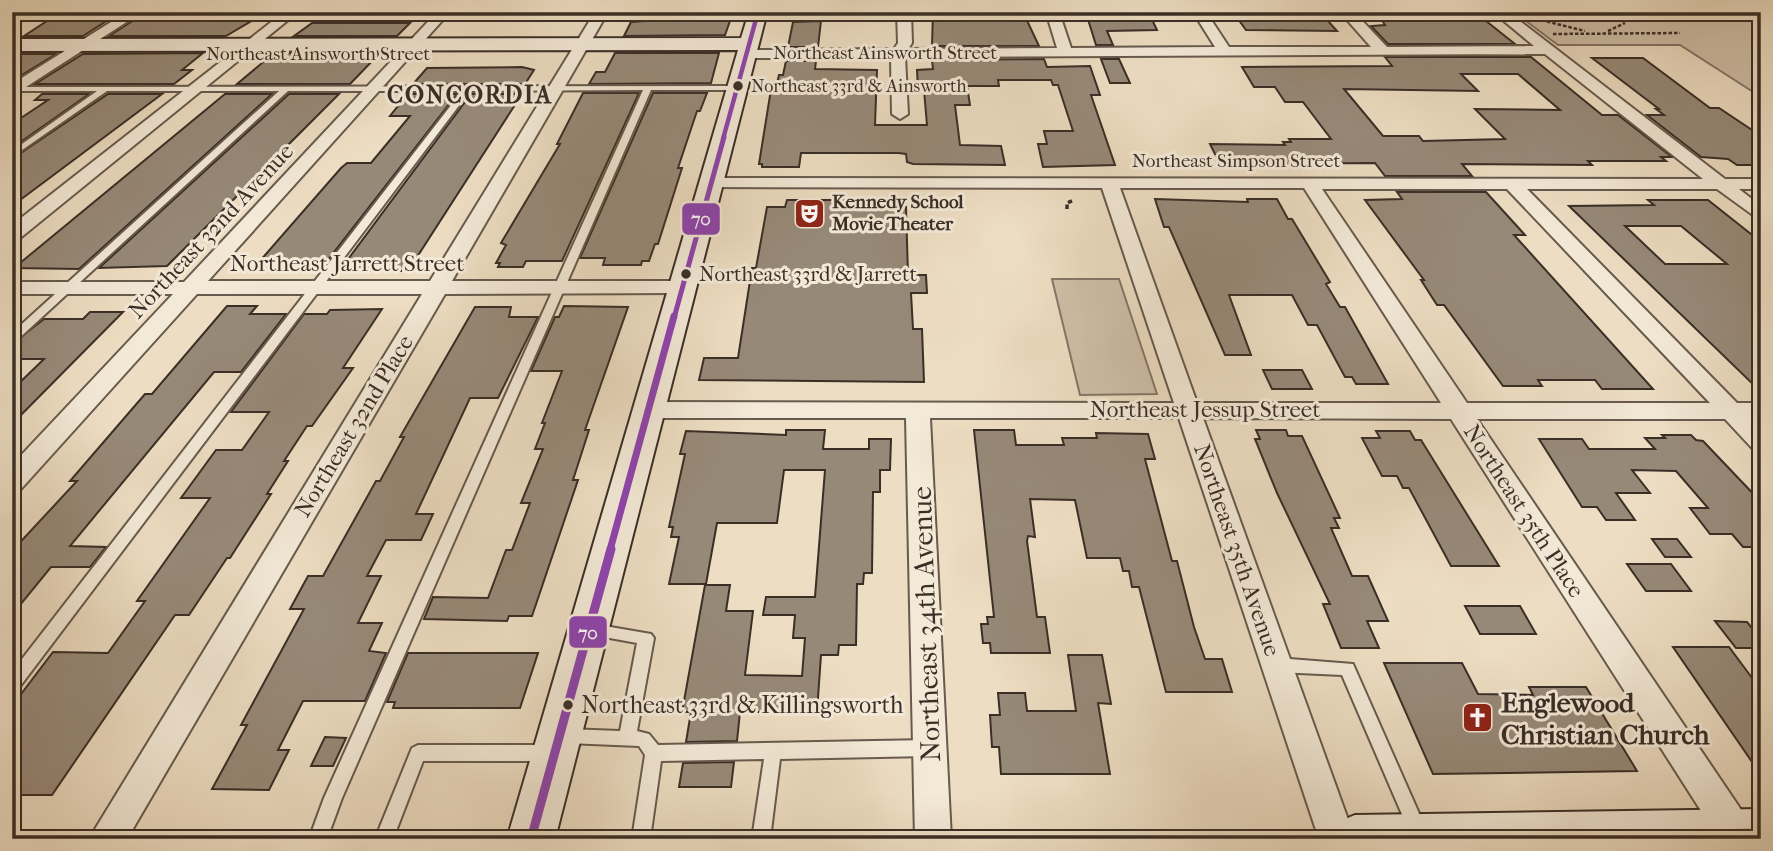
<svg xmlns="http://www.w3.org/2000/svg" width="1773" height="851" viewBox="0 0 1773 851" font-family="'IM FELL French Canon',serif">
<style>
.green{fill:#cfbfa8;stroke:#847668;stroke-width:2}
.building{fill:#978978;stroke:#3a2e27;stroke-width:2;fill-rule:evenodd}
.lines{fill:none;stroke-linecap:round;stroke-linejoin:round}
.lane-casing{stroke:#675a4e;stroke-width:4}
.street-casing{stroke:#675a4e;stroke-width:4}
.secondary-casing{stroke:#3a2e27;stroke-width:4}
.path-far1{stroke:#3a2e27;stroke-width:2.5;stroke-dasharray:3.5 2;stroke-linecap:butt}
.path{stroke:#3a2e27;stroke-width:3.5;stroke-dasharray:4.5 2.5;stroke-linecap:butt}
.lane{fill:#f3e9d7;fill-rule:evenodd}
.street{fill:#f3e9d7;fill-rule:evenodd}
.secondary{fill:#f3e9d7;fill-rule:evenodd}
.bus-1-far3-casing{stroke:#f3e9d7;stroke-width:8}
.bus-1-far2-casing{stroke:#f3e9d7;stroke-width:10}
.bus-1-far1-casing{stroke:#f3e9d7;stroke-width:12}
.bus-1-casing{stroke:#f3e9d7;stroke-width:14}
.bus-2-casing{stroke:#f3e9d7;stroke-width:14}
.bus-1-far3{stroke:#8e44ad;stroke-width:4.5}
.bus-1-far2{stroke:#8e44ad;stroke-width:5}
.bus-1-far1{stroke:#8e44ad;stroke-width:7}
.bus-1{stroke:#8e44ad;stroke-width:9}
.bus-2{stroke:#c8880a;stroke-width:9}
.bus-dot{fill:#3a2e27;stroke:#f3e9d7;stroke-width:2.5}
.labels{text-anchor:middle;dominant-baseline:central;stroke-width:6;stroke-linejoin:round;paint-order:stroke}
.far-bus-label{font-size:18px;fill:#3a2e27;stroke:#f3e9d7;text-anchor:start}
.far-street-label{font-size:19px;fill:#3a2e27;stroke:#f3e9d7}
.far-poi-label{font-size:19px;font-weight:bold;fill:#3a2e27;stroke:#f3e9d7;text-anchor:start}
.bus-label{font-size:21px;fill:#3a2e27;stroke:#f3e9d7;text-anchor:start}
.street-label{font-size:23px;fill:#3a2e27;stroke:#f3e9d7}
.far-district-label{font-size:24px;font-weight:bold;letter-spacing:2px;fill:#3a2e27;stroke:#f3e9d7}
.near-bus-label{font-size:24px;fill:#3a2e27;stroke:#f3e9d7;text-anchor:start}
.near-street-label{font-size:28px;fill:#3a2e27;stroke:#f3e9d7}
.near-poi-label{font-size:28px;font-weight:bold;fill:#3a2e27;stroke:#f3e9d7;text-anchor:start}
.line-badge{stroke:#f3e9d7;stroke-width:2.5}
.badge-label{font-size:19px;text-anchor:middle;font-weight:bold;fill:#fff}
</style>
<rect width="100%" height="100%" fill="#edddc2"/>
<filter id="stains"><feTurbulence type="fractalNoise" baseFrequency=".00286" numOctaves="4"/><feColorMatrix values="0 0 0 0 .2 0 0 0 0 .09 0 0 0 0 .02 0 0 0 .5 -.17"/></filter>
<radialGradient id="worn" r=".72"><stop offset=".6" stop-color="#630" stop-opacity="0"/><stop offset="1" stop-color="#630" stop-opacity=".3"/></radialGradient>
<path class="green" d="M1514,12H1761V97L1680,45H1558Z
M1052,279H1119L1157,394L1080,395Z"/>
<path class="building" d="M933,12H956L957,21H1004L1001,12H1023L1039,46H932Z
M1233,12H1320L1337,31L1246,30Z
M1086,13H1149L1157,30L1107,31L1113,45H1096Z
M1476,13L1515,44H1388L1371,26L1385,25L1380,17Z
M108,20L83,36H24L47,21Z
M134,20H253L226,36H109Z
M658,20H690L730,21L725,35L624,36L631,22Z
M821,21L818,47H788L793,22Z
M312,23H410L397,36H294Z
M203,53L182,70H192L174,84H35L83,54Z
M274,53H380L350,84H237Z
M615,53H719L711,83L589,84L596,72H605Z
M12,54H56L12,81Z
M1385,57H1531L1602,115H1618L1672,157H1661L1666,161H1588L1592,165L1462,164L1472,176H1385L1375,163L1220,164L1210,144L1285,145L1283,142H1291L1289,139H1331L1303,102H1285L1275,87H1254L1242,67L1392,66ZM1461,74H1518L1560,110L1475,109L1505,139L1423,141L1419,136H1383L1344,89L1478,91Z
M1592,58H1643L1710,108H1719L1761,136V165H1737L1728,159L1701,157L1647,115H1664L1656,109H1659Z
M1044,59L1047,67L1090,66L1100,95H1091L1115,165L1043,167L1038,144H1047L1044,131H1073L1058,85H1053L1051,80H998L999,86H967L970,105H955L960,145L1001,146L1005,165L913,164L907,162L906,154L898,153H801L799,167H762V164H759L772,83H777L779,75H783L786,61H816L815,69L877,70L875,125H927L924,90H918L917,70L933,69L932,60Z
M1101,59H1119L1130,83H1110Z
M522,67L534,70L525,84H413L427,68Z
M583,93H639L562,261H526L523,267H498L500,263H496L506,245L501,243L560,144H557Z
M653,93H707L700,111H697L678,168H682L658,244H655L649,261H642L641,265H603L605,258H580Z
M42,94H89L12,148V124L48,100H35Z
M108,94H162L12,206V184L19,177H12V159Z
M225,94H272L79,269L14,268Z
M289,94H339L167,266L99,268Z
M404,94H457L324,265L259,262L341,168L347,163H371L410,116H390L406,96H402Z
M471,94H522L408,271L340,270Z
M1397,192H1486L1525,235H1514L1653,389H1602L1595,380H1538L1542,386H1503L1444,305H1437L1421,280H1424L1365,200L1402,199Z
M1155,199L1248,202L1247,199H1277L1288,219H1292L1330,282L1326,284L1340,307H1345L1388,384H1356L1352,377H1345L1317,325H1308L1292,295H1229L1251,355H1225L1169,227H1164Z
M787,200H889V207H906L908,275H926L927,293H911L913,329H922L924,382L699,380L704,358H738L752,268H756L767,207H785Z
M1648,200H1708L1761,242V392L1569,206L1654,205ZM1625,226H1681L1727,264H1665Z
M227,306H257L250,314H286L241,372H214L70,546L106,547L90,567H51L12,615V551L77,481H70L145,394H152Z
M564,306L628,307L585,430H589L573,480H578L532,616H509L507,621L424,619L433,597L488,598L506,550H512L530,503H521L543,449H535L545,423H542L562,371H531L555,317H559Z
M475,307H511L509,317H538L498,398H470L416,514H433L421,540H386L367,576H381L358,623H382L369,651L386,653L365,701H303L278,750H289L269,790L212,789L247,725H241L304,609H290L308,576H323L376,481H380L404,437H400Z
M382,309L343,368H353L312,426H307L284,461H288L267,494H271L230,558H227L189,615H175L52,795H12V706L53,652L108,653L145,601H137L210,498H181L216,450H242L269,412H231L304,314H327L330,310Z
M90,312H123L12,424V390L44,359H12V344L44,319H83Z
M1263,370H1302L1312,389H1272Z
M786,430H825L823,449H869V439H891L890,470H880V492H873L872,573H864L863,584H857L856,645H839L838,655H821L817,712H740L737,741L686,742L691,712H682L705,585H730L726,611H753L745,675L802,676L805,638H793L795,615H763L766,597H815L825,470H784L777,523H717L706,584H669L679,537H671L673,527H669L685,454H680L686,431L786,435Z
M974,430H1014L1016,445H1064L1062,438H1097L1096,433L1148,434L1155,459H1145L1172,561H1177L1194,627L1205,659H1222L1232,692H1166L1139,587H1132L1129,571H1123L1120,558H1087L1075,500L1030,499L1035,537L1028,536L1027,541L1037,617H1045L1050,653H991L990,643H983L981,624H988L987,617H994Z
M1256,430H1286L1288,436H1302L1340,518H1334L1339,528H1331L1352,576H1368L1388,621H1367L1379,648H1341L1323,604H1330L1277,493L1255,439H1260Z
M1376,431H1410L1415,440H1421L1499,566H1451L1409,488H1403L1397,476H1382L1362,438H1380Z
M1662,435H1691L1696,440L1703,441L1761,502V547H1743L1732,534H1710L1690,508H1708L1676,471L1632,470L1650,493H1616L1635,520H1606L1597,507H1582L1539,439H1582L1589,449H1655L1645,438H1665Z
M1652,539H1677L1691,557H1665Z
M1627,564H1671L1691,591H1646Z
M1465,606H1520L1536,634H1480Z
M1715,621L1747,622L1761,639V648H1736Z
M1673,647H1729L1761,690V775Z
M408,653H538L520,708H393L395,702H387Z
M1068,655H1102L1111,704L1098,703L1110,774H1001L999,747H992L990,715H1000L998,693H1025L1027,711H1076Z
M1384,663H1462L1478,694L1533,695L1529,687H1586L1637,771L1433,774Z
M325,737L346,738L333,766H311Z
M734,762L731,787H679L683,763Z"/>
<g class="lines">
<defs>
<path id="lane" d="M12,14L757,13L760,15L757,17L12,18Z
M737,86H740V90H651L342,798L327,839H309L324,798L643,90L470,91L18,689L12,691V672L462,91H288L16,341L12,342V333L279,91H107L12,157V151L97,91H12V87Z
M593,624L651,634L654,638L637,731L649,734L658,745L929,740L935,743L937,748L935,753L929,756L780,759L770,839H752L764,759L661,761L650,839H632L645,755L639,746L567,743L561,741L559,736L561,731L567,729L620,731L637,643L588,634L585,630L588,626Z
M1277,658L1353,664L1425,827L1422,833L1416,836L1410,833L1342,675L1277,672L1272,670L1269,665L1272,660Z
M418,745H549L555,748L557,753L555,758L549,761H423L393,839H375L412,748Z"/>
<path id="street" d="M127,12H142L12,96V84Z
M284,12H298L19,239L12,241V225Z
M437,12H450L208,281H430L595,12H608L452,281H682L692,287L682,293L445,294L127,839H89L422,294H197L21,489L12,491V465L173,294H12V282H184Z
M897,12H911L912,43L908,49L1057,48L1046,12H1059L1071,48L1215,47L1193,12H1206L1229,47H1371L1340,12H1354L1387,47L1534,46L1493,12H1508L1725,179H1761V189H1739L1761,206V221L1717,189H1527L1737,403H1761V419H1753L1761,427V450L1752,448L1725,419H1477L1752,826L1757,839H1719L1451,419L1203,418L1355,839H1319L1179,418H930L951,839H915L906,418H649L640,416L637,410L640,404L649,402L1174,403L1102,188L711,187L702,182L705,178L1703,179L1545,54L905,57L908,114L900,119L892,114L891,58H746L739,54L746,50L894,49L898,43ZM1120,188H1304L1441,403H1197ZM1322,189H1507L1710,403H1467Z"/>
<path id="secondary" d="M749,12H767L555,839H507L738,50L12,51V39L741,38Z
M1761,809V839H1331L1338,822L1355,815Z"/>
</defs>
<use href="#lane" class="lane-casing"/>
<use href="#street" class="street-casing"/>
<use href="#secondary" class="secondary-casing"/>
<path class="path-far1" d="M1550,12L1542,17L1545,21L1585,31
M1608,31L1625,23
M1553,34L1680,33"/>
<path class="path" d="M1067,209V203L1074,200"/>
<use href="#lane" class="lane"/>
<use href="#street" class="street"/>
<use href="#secondary" class="secondary"/>
<defs>
<path id="bus-1-far3" d="M723,139L758,12"/>
<path id="bus-1-far2" d="M674,318L724,137"/>
<path id="bus-1-far1" d="M610,550L674,316"/>
<path id="bus-1" d="M531,839L611,549"/>
<path id="bus-2" d="M1372,839L1761,833"/>
</defs>
<use href="#bus-1-far3" class="bus-1-far3-casing"/>
<use href="#bus-1-far2" class="bus-1-far2-casing"/>
<use href="#bus-1-far1" class="bus-1-far1-casing"/>
<use href="#bus-1" class="bus-1-casing"/>
<use href="#bus-2" class="bus-2-casing"/>
<use href="#bus-1-far3" class="bus-1-far3"/>
<use href="#bus-1-far2" class="bus-1-far2"/>
<use href="#bus-1-far1" class="bus-1-far1"/>
<use href="#bus-1" class="bus-1"/>
<use href="#bus-2" class="bus-2"/>
</g>
<defs>
<symbol id="theatre-square" viewBox="-11 -11 22 22"><rect x="-9" y="-9" width="18" height="18" rx="4" fill="#8f2418" stroke="#f3e9d7"/><path d="M-5-5.5Q0-4 5-5.5V0Q5 5 0 6Q-5 5-5 0ZM-3.3-2.5H-1v1.5H-3.3ZM1-2.5H3.3v1.5H1ZM-2.8 1Q0 5.5 2.8 1Z" fill="#fff"/></symbol>
<symbol id="church-square" viewBox="-11 -11 22 22"><rect x="-9" y="-9" width="18" height="18" rx="4" fill="#8f2418" stroke="#f3e9d7"/><path d="M-1.2-6h2.4v3.5h3.3v2.4h-3.3V6h-2.4V-.1h-3.3v-2.4h3.3Z" fill="#fff"/></symbol>
</defs>
<g fill-rule="evenodd">
<use href="#theatre-square" x="792" y="196" width="35" height="35"/>
<use href="#church-square" x="1460" y="700" width="35" height="35"/>
</g>
<g class="bus-dot">
<circle cx="738" cy="86" r="6"/>
<circle cx="686" cy="274" r="6"/>
<circle cx="568" cy="705" r="6"/>
</g>
<g class="labels">
<g class="far-bus-label">
<text x="751" y="86">Northeast 33rd &amp; Ainsworth</text>
</g>
<g class="far-street-label">
<text x="885" y="53">Northeast Ainsworth Street</text>
<text x="318" y="54">Northeast Ainsworth Street</text>
<text x="1236" y="161">Northeast Simpson Street</text>
</g>
<g class="far-poi-label">
<text x="832" y="202">Kennedy School<tspan x="832" dy="22">Movie Theater</tspan></text>
</g>
<g class="bus-label">
<text x="699" y="274">Northeast 33rd &amp; Jarrett</text>
</g>
<g class="street-label">
<text transform="translate(211 231) rotate(-47)">Northeast 32nd Avenue</text>
<text x="347" y="263">Northeast Jarrett Street</text>
<text x="1205" y="409">Northeast Jessup Street</text>
<text transform="translate(354 426) rotate(-59)">Northeast 32nd Place</text>
<text transform="translate(1524 511) rotate(57)">Northeast 35th Place</text>
<text transform="translate(1237 550) rotate(71)">Northeast 35th Avenue</text>
</g>
<g class="far-district-label">
<text x="470" y="95">CONCORDIA</text>
</g>
<g class="near-bus-label">
<text x="581" y="705">Northeast 33rd &amp; Killingsworth</text>
</g>
<g class="near-street-label">
<text transform="translate(926 624) rotate(-92)">Northeast 34th Avenue</text>
</g>
<g class="near-poi-label">
<text x="1501" y="702">Englewood<tspan x="1501" dy="32">Christian Church</tspan></text>
</g>
</g>
<g class="line-badge">
<rect x="681" y="202" width="40" height="34" rx="7" fill="#8e44ad"/>
<rect x="568" y="615" width="40" height="34" rx="7" fill="#8e44ad"/>
</g>
<g class="badge-label">
<text x="701" y="225">70</text>
<text x="588" y="639">70</text>
</g>
<rect width="1773" height="851" fill="none" stroke="#edddc2" stroke-width="42"/>
<rect x="14" y="14" width="1745" height="823" fill="none" stroke="#3a2e27" stroke-width="3.5"/>
<rect x="21" y="21" width="1731" height="809" fill="none" stroke="#3a2e27" stroke-width="2"/>
<rect width="100%" height="100%" filter="url(#stains)"/>
<rect width="100%" height="100%" fill="url(#worn)"/>
</svg>
